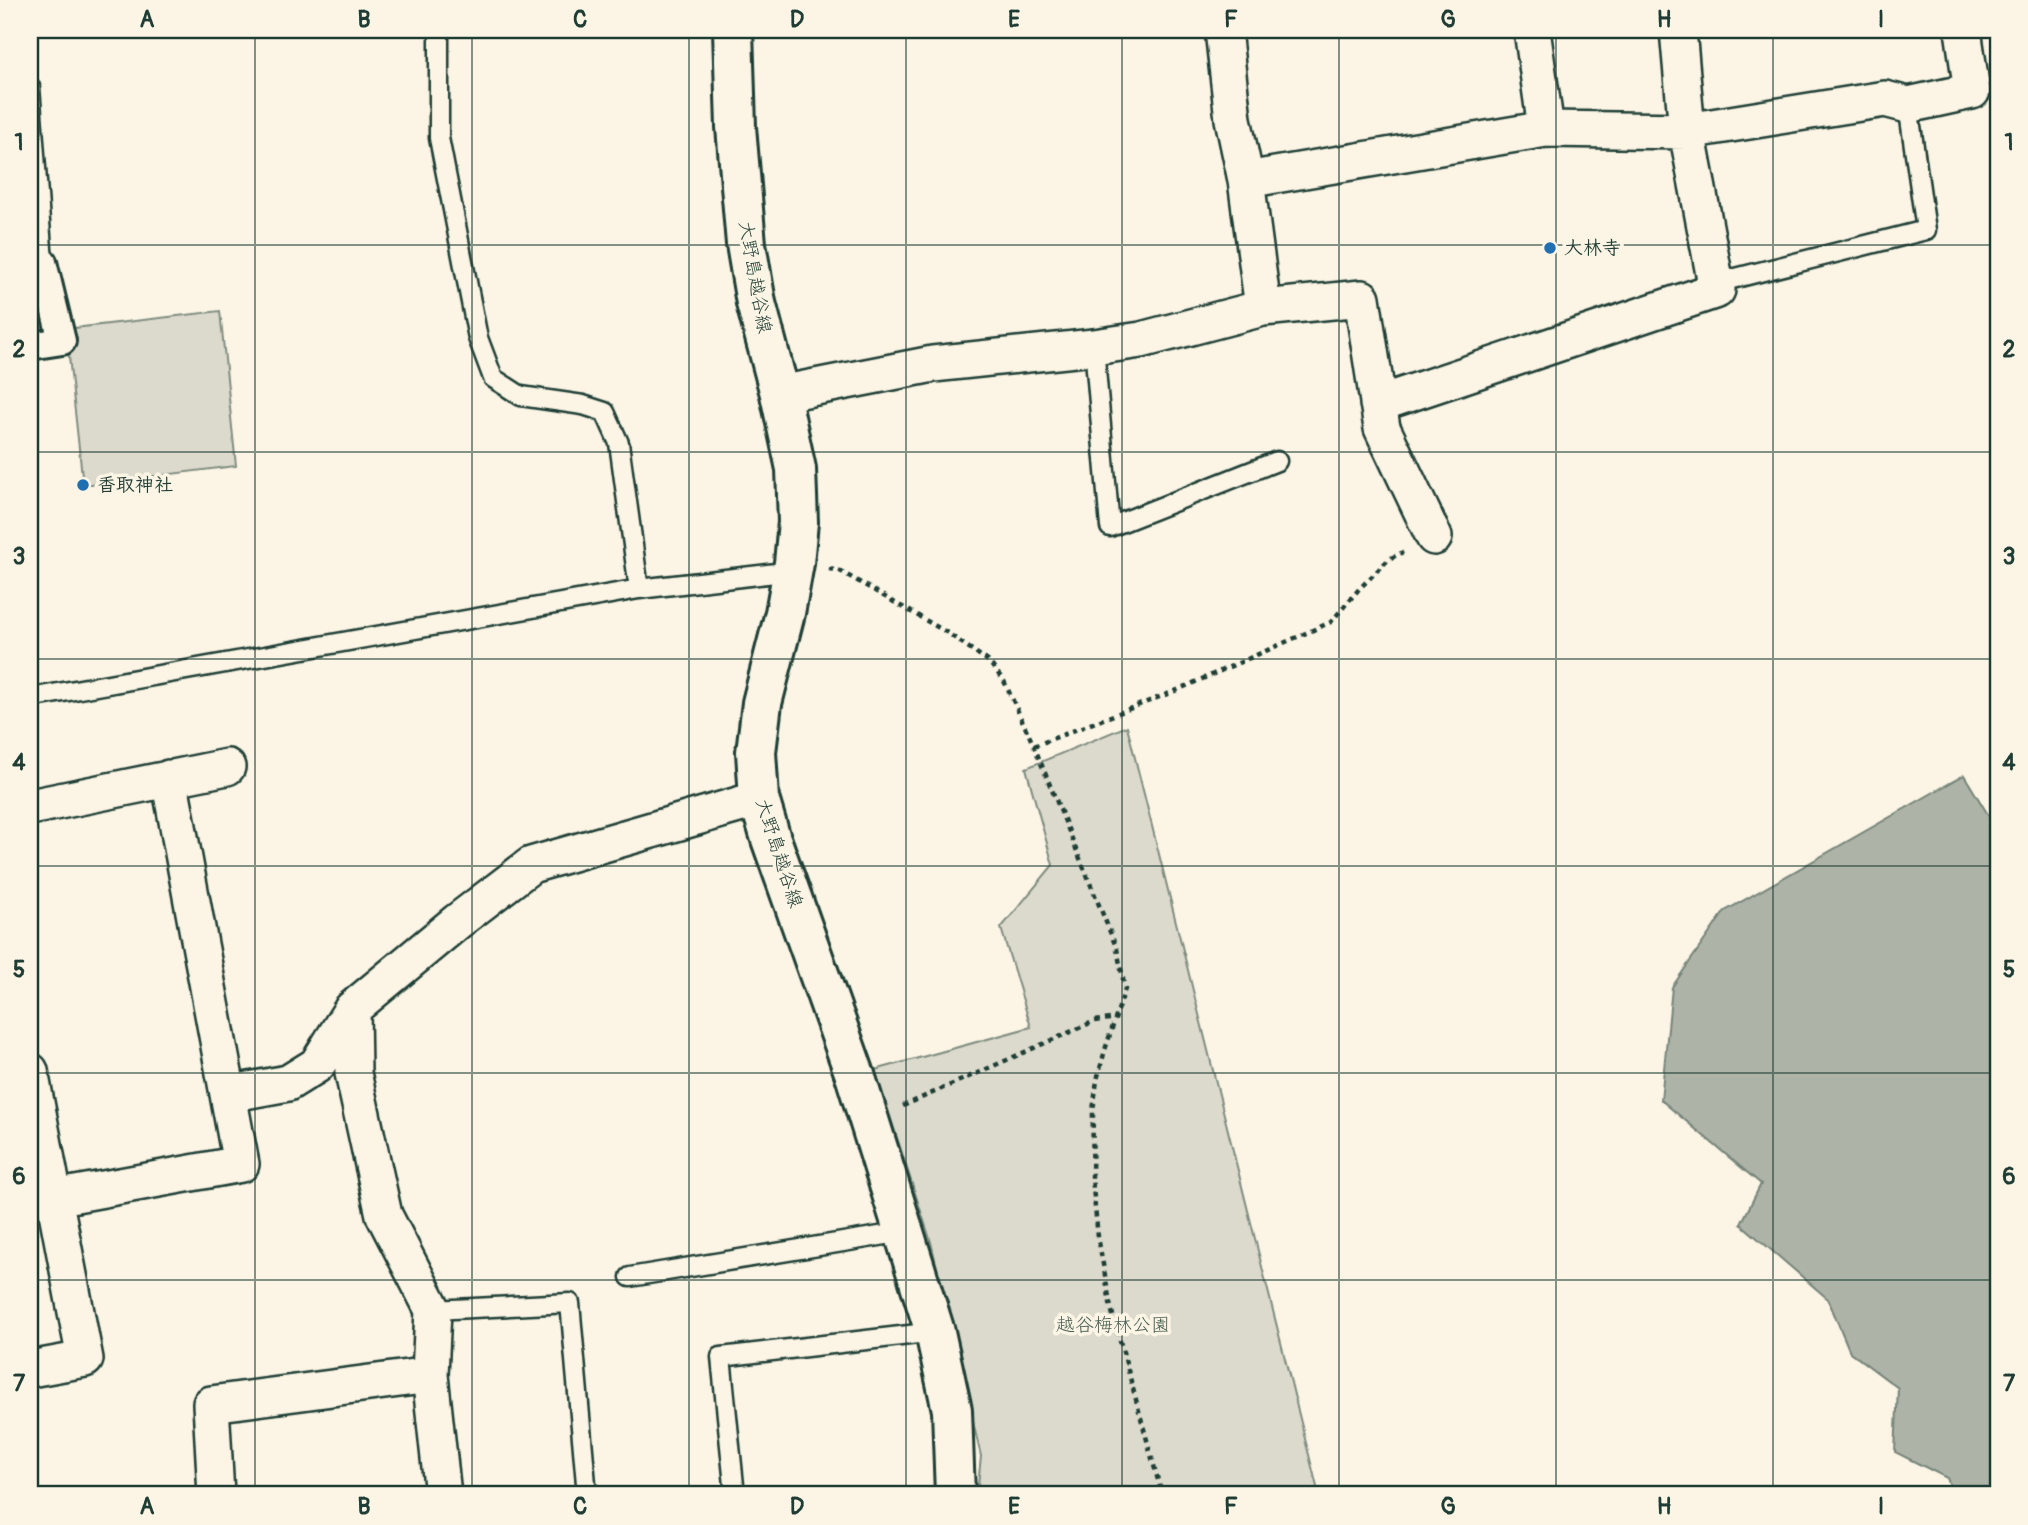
<svg xmlns="http://www.w3.org/2000/svg" width="2028" height="1525" viewBox="0 0 2028 1525" font-family="Pangolin,'Klee One',sans-serif">
<style>
.green{fill:#dcdacc;stroke:#7e8c80;stroke-width:2}
.water{fill:#aeb3a7;stroke:#758479;stroke-width:2}
.lines{fill:none;stroke-linecap:round;stroke-linejoin:round}
.service-casing{stroke:#1f3d34;stroke-width:23}
.pedestrian-casing{stroke:#1f3d34;stroke-width:32}
.minor-casing{stroke:#1f3d34;stroke-width:40}
.secondary-casing{stroke:#1f3d34;stroke-width:44}
.path{stroke:#1f3d34;stroke-width:4.5;stroke-dasharray:5 5;stroke-linecap:butt}
.service{stroke:#fcf5e5;stroke-width:18}
.pedestrian{stroke:#fcf5e5;stroke-width:26}
.minor{stroke:#fcf5e5;stroke-width:35}
.secondary{stroke:#fcf5e5;stroke-width:38}
.grid{fill:none;stroke:#1f3d34;stroke-width:2;stroke-opacity:0.55}
.poi-dot{fill:#1f6fb2;stroke:#fcf5e5;stroke-width:2.5}
.labels{text-anchor:middle;dominant-baseline:central;stroke-width:7;stroke-linejoin:round;paint-order:stroke}
.poi-label{font-size:19px;font-weight:bold;fill:#1f3d34;stroke:#fcf5e5;text-anchor:start}
.street-label{font-size:19px;fill:#1f3d34;stroke:#fcf5e5}
.park-label{font-size:19px;fill:#455c52;stroke:#fcf5e5}
.neatline{fill:none;stroke:#1f3d34;stroke-width:2.5}
.grid-label{font-size:23px;text-anchor:middle;font-weight:bold;fill:#1f3d34}
</style>
<rect width="100%" height="100%" fill="#fcf5e5"/>
<filter id="ink" filterUnits="userSpaceOnUse"><feTurbulence type="fractalNoise" baseFrequency=".0143" numOctaves="2"/><feDisplacementMap in="SourceGraphic" scale="14" xChannelSelector="R" yChannelSelector="G"/><feConvolveMatrix kernelMatrix="1 2 1 2 8 2 1 2 1" color-interpolation-filters="sRGB"/></filter>
<g filter="url(#ink)">
<path class="green" d="M220,311L236,466L83,485L66,329Z
M1127,726L1319,1495H977L981,1456L931,1242L875,1070L1031,1027L1001,928L1053,865L1026,768Z"/>
<path class="water" d="M1964,775L1998,831V1495H1953L1947,1478L1895,1452L1898,1388L1850,1352L1828,1299L1741,1224L1761,1184L1661,1100L1672,987L1725,911Z"/>
<g class="lines">
<defs>
<path id="service" d="M439,30V138L478,338L493,378L521,396L583,405L605,412L619,443L639,589
M30,87L43,262
M1716,283L1926,230L1908,105
M1094,347L1110,527L1277,461
M30,698L639,589L793,571
M630,1277L904,1232
M433,1310L570,1303L587,1495
M735,1495L721,1357L935,1332"/>
<path id="pedestrian" d="M30,346L62,341L43,262"/>
<path id="minor" d="M1223,30L1233,119L1246,180L1263,308
M1532,30L1546,129
M1246,180L1546,129L1687,131L1885,99L1908,105L1972,91L1963,30
M780,394L933,364L1094,347L1141,340L1263,308L1362,298L1382,428L1434,537
M1378,404L1717,290L1687,131L1678,30
M30,807L227,767
M30,1071L85,1359L30,1369
M228,1094L288,1083L317,1065L352,1009
M54,1198L241,1164L169,778
M216,1495L211,1404L430,1375
M443,1495L430,1375L433,1310L384,1215L353,1073L352,1009L458,921L531,865L759,799"/>
<path id="secondary" d="M733,30L736,127L746,244L756,303L780,394L796,469L798,522L794,563L785,613L762,703L756,752L759,799L771,839L855,1075L935,1332L952,1410L955,1495"/>
</defs>
<use href="#service" class="service-casing"/>
<use href="#pedestrian" class="pedestrian-casing"/>
<use href="#minor" class="minor-casing"/>
<use href="#secondary" class="secondary-casing"/>
<path class="path" d="M829,569L840,571L946,632L988,661L1004,681L1034,746L1117,949L1125,989L1105,1050L1097,1080L1093,1111L1092,1178L1098,1237L1111,1308L1162,1495
M1034,746L1175,691L1331,622L1359,589L1389,559L1403,552
M903,1106L1095,1021L1117,1018"/>
<use href="#service" class="service"/>
<use href="#pedestrian" class="pedestrian"/>
<use href="#minor" class="minor"/>
<use href="#secondary" class="secondary"/>
</g>
</g>
<path class="grid" d="M255,30V1495M472,30V1495M689,30V1495M906,30V1495M1122,30V1495M1339,30V1495M1556,30V1495M1773,30V1495M30,245H1998M30,452H1998M30,659H1998M30,866H1998M30,1073H1998M30,1280H1998"/>
<g class="poi-dot">
<circle cx="1550" cy="248" r="7"/>
<circle cx="83" cy="485" r="7"/>
</g>
<g class="labels">
<g class="poi-label">
<text x="1564" y="248">大林寺</text>
<text x="97" y="485">香取神社</text>
</g>
<g class="street-label">
<text transform="translate(755 277) rotate(80)">大野島越谷線</text>
<text transform="translate(779 853) rotate(72)">大野島越谷線</text>
</g>
<g class="park-label">
<text x="1113" y="1325">越谷梅林公園</text>
</g>
</g>
<rect width="2028" height="1525" fill="none" stroke="#fcf5e5" stroke-width="77"/>
<rect x="38" y="38" width="1952" height="1448" class="neatline"/>
<g class="grid-label">
<text x="147" y="27">A</text>
<text x="364" y="27">B</text>
<text x="580" y="27">C</text>
<text x="797" y="27">D</text>
<text x="1014" y="27">E</text>
<text x="1231" y="27">F</text>
<text x="1448" y="27">G</text>
<text x="1664" y="27">H</text>
<text x="1881" y="27">I</text>
<text x="19" y="150">1</text>
<text x="2009" y="150">1</text>
<text x="19" y="357">2</text>
<text x="2009" y="357">2</text>
<text x="19" y="564">3</text>
<text x="2009" y="564">3</text>
<text x="19" y="770">4</text>
<text x="2009" y="770">4</text>
<text x="19" y="977">5</text>
<text x="2009" y="977">5</text>
<text x="19" y="1184">6</text>
<text x="2009" y="1184">6</text>
<text x="19" y="1391">7</text>
<text x="2009" y="1391">7</text>
<text x="147" y="1514">A</text>
<text x="364" y="1514">B</text>
<text x="580" y="1514">C</text>
<text x="797" y="1514">D</text>
<text x="1014" y="1514">E</text>
<text x="1231" y="1514">F</text>
<text x="1448" y="1514">G</text>
<text x="1664" y="1514">H</text>
<text x="1881" y="1514">I</text>
</g>
</svg>
